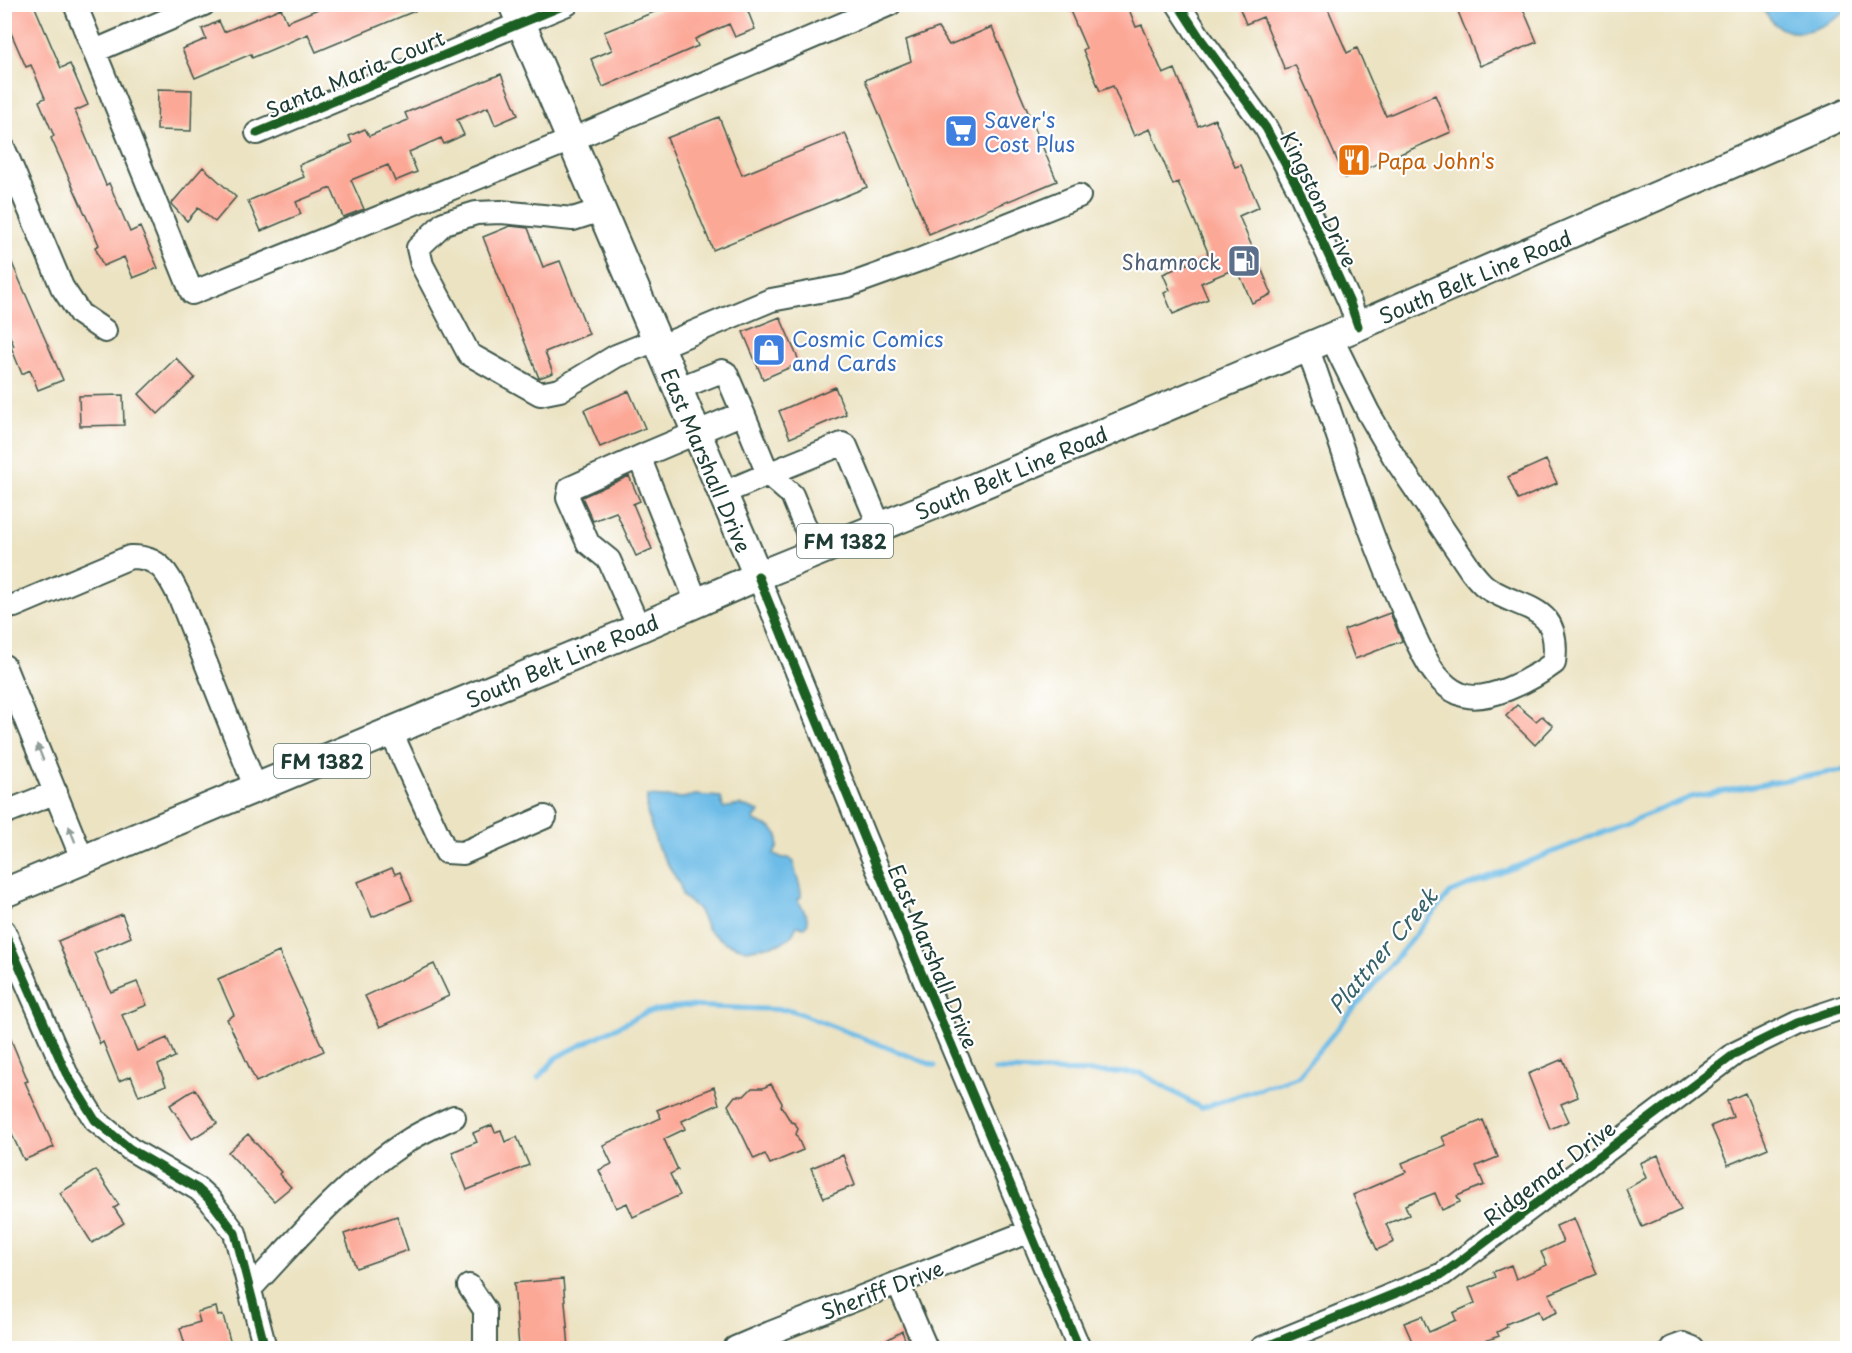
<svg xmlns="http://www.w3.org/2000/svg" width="1852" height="1353" viewBox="0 0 1852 1353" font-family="'Playpen Sans',sans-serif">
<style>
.water{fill:#6dbce7;stroke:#467c8e;stroke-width:1.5}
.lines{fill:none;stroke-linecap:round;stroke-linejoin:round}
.stream{stroke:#6dbce7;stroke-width:5}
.building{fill:#fca897}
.minor-casing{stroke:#3e5649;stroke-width:26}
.major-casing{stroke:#3e5649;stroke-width:32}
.minor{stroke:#fff;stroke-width:22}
.major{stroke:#fff;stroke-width:28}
.cycleway-casing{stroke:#fff;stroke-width:13}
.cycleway{stroke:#1b5e20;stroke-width:9}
.oneway{fill:#8f9e9a}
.labels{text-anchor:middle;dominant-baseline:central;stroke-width:4.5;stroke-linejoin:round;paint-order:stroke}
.shield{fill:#fff;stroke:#627771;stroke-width:1.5}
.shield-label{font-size:20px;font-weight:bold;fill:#1f3d34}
.street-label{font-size:21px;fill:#1f3d34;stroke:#fff}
.shop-label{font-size:21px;fill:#366cbe;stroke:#fff;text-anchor:start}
.food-label{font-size:21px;fill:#c56008;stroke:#fff;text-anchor:start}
.service-label{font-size:21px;fill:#4e5e75;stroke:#fff;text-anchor:end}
.water-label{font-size:22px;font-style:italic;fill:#36636a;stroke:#fff}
</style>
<rect width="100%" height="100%" fill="#fff"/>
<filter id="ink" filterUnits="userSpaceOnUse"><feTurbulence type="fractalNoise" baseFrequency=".0167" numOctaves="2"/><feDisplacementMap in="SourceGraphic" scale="12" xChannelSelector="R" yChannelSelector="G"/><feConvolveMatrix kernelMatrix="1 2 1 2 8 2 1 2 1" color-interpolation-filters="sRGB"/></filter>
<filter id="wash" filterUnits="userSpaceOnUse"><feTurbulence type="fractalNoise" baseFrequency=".008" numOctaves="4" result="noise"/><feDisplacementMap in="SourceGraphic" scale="24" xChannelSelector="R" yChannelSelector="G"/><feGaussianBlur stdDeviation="1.35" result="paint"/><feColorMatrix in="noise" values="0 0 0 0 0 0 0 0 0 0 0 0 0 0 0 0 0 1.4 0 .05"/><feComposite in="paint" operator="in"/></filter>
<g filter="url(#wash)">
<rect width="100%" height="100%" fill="#ece3c3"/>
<path class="water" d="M1762,5H1847V11C1817,32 1780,48 1762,5Z
M695,795L721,797L723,808L740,805L760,812L755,817L754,821L771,828L778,835V846L774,854L783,858H789L794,862C794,875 802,884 801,897L797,899L806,914L808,922L805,927L797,926L792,935L781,943L747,950L726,943L708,930L698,909L682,896L680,885L657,846L647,813V796L683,798Z"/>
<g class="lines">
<path class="stream" d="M994,1070L1141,1073L1201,1108L1298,1076L1450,893L1691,797L1848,769
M538,1078L557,1057L647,1012L684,1006L791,1010L935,1066"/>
</g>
<g id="blocks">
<path class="building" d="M330,4L429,5L316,52L308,34L252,58L251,54L195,78L182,49L206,39L202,29L219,21L224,32L281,8L287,22Z
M674,4H745L755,29L735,37L729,24L695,39L698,46L603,87L591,59L612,50L604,32Z
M1067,4H1127L1136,27L1142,25L1163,74L1175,69L1198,126L1215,119L1235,167L1241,165L1259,207L1239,216L1272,294L1252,303L1237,268L1201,283L1208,299L1173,314L1164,293L1170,290L1163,274L1208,255L1207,250L1178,182L1173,185L1150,129L1134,136L1113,86L1100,91L1083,50L1086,48Z
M1238,4H1326L1347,53L1357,48L1386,116L1435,95L1451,132L1345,178L1295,65L1285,70L1263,17L1246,24Z
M1455,4H1521L1537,42L1480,66Z
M4,5H34L61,68L70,64L88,105L75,111L106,185L109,183L130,232L140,227L158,268L133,278L124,257L103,266L95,247L99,245L51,138L54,136L39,101L45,98L31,65L26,67L4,17Z
M992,27L1057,181L929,234L865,80L911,61L906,40L938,28L949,45Z
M501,74L518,115L495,125L488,107L457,120L464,135L444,144L441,138L409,152L417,172L395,181L388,165L351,180L364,209L343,217L331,188L296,202L301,214L261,231L248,201L304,177L299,165L352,143L349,136L365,129L369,136L408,120L405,113Z
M158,89L192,90L191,131L157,130Z
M719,117L742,175L845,133L867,187L713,250L667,138Z
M203,167L236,197L215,222L198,208L187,221L171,204Z
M510,226L528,228L543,267L560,261L589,334L545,352L553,373L539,378L483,237Z
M5,247L63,380L38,390L30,370L22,374L11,347L14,346L4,322Z
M780,317L800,363L763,379L743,332Z
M176,358L195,378L158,414L139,394Z
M835,387L846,414L790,438L779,411Z
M629,391L645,428L600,447L584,410Z
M123,395L124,425L80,426L79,396Z
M1546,460L1557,483L1518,500L1508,477Z
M629,476L640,501L633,504L652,549L636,556L616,512L593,521L582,497Z
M1390,613L1402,641L1355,659L1344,630Z
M1517,705L1536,721L1542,716L1553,726L1535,745L1506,716Z
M392,868L395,874L400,872L412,900L372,917L358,882Z
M122,914L131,937L94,953L111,992L137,982L147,1005L122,1015L137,1051L167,1038L175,1057L158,1065L166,1085L139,1096L131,1076L119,1081L103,1042L100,1044L58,941Z
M279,952L324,1051L256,1082L227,1019L234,1015L218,979Z
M434,964L449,996L380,1027L365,996Z
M5,1025L28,1081L25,1082L54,1147L24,1160L4,1118Z
M1563,1059L1578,1097L1561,1104L1569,1121L1550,1129L1528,1074Z
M771,1084L782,1103L781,1106L791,1122L795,1123L798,1129L796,1134L803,1150L770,1164L765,1154L754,1159L728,1105L735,1096H744L752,1088H763Z
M714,1087L719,1104L682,1121L685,1129L664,1139L678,1170L670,1174L680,1195L633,1217L627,1203L616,1208L599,1170L612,1164L603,1145L661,1118L657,1110Z
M195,1089L217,1123L192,1139L170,1105Z
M1745,1093L1768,1148L1728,1165L1711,1126L1733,1117L1727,1101Z
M1483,1120L1498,1157L1476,1166L1484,1185L1457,1196L1460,1202L1442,1210L1435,1193L1405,1205L1409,1215L1386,1224L1394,1242L1377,1250L1353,1195L1406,1172L1402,1163L1446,1145L1442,1137Z
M492,1125L495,1132L501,1130L505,1142L517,1137L529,1165L467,1190L452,1152L477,1142L473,1133Z
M248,1134L281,1172L279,1174L291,1187L274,1201L228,1152Z
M843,1155L855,1185L824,1198L811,1168Z
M1658,1155L1681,1210L1642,1227L1626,1189L1646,1178L1640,1163Z
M96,1170L119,1205L114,1208L124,1223L92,1243L60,1193Z
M397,1216L408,1250L356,1268L344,1234Z
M1574,1218L1597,1274L1549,1294L1557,1312L1541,1319L1538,1311L1506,1324L1507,1327L1497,1332L1499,1336L1465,1348H1415L1404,1323L1422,1316L1429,1332L1456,1320L1453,1313L1475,1303L1469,1288L1495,1277L1493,1272L1511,1265L1516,1279L1547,1265L1541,1252L1563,1242L1556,1226Z
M563,1279L569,1348H519L514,1283Z
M216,1307L218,1316L223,1315L232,1348H186L180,1328L200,1322L197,1312Z
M902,1331L908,1348H873Z"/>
</g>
</g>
<g filter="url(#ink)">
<use href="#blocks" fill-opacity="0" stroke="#3e5649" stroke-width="1.5"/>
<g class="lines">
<defs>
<path id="minor" d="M75,4L192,293L571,140L890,4
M1178,4L1200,38L1266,128L1298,188L1350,303L1358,326
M95,51L204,4
M257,133L567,4
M4,149L62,287L80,314L105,331
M601,210L573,219L501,212L476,213L444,223L418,248L422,265L469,354L540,394L560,390L616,356L656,340
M659,347L771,300L847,286L919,260L1079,196
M1307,347C1339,434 1364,523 1402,607C1410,626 1424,661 1437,676C1442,682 1451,690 1458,693C1483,707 1534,678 1554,663C1561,604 1526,612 1489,589C1482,585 1477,578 1472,572L1394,457L1368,412L1331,337
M677,389L722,371L726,373L743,413L646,454L642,464L697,603
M768,474L842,444L846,446L880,527
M768,474L792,495L816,553
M721,494L768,474L743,413
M758,576L865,839L1079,1348
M4,608L14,606L130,557C160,556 168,574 180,598L256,789
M639,628L609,560L588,543L568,498L570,488L646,454
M4,666L83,861
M391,732L446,852L463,853L545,817
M4,813L56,792
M4,931L66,1073L95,1120L130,1149L198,1189L210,1200L235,1233L265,1348
M898,1283L926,1348
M469,1286L485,1310V1348
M250,1289C298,1238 348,1178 409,1140C423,1131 439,1124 454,1117
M735,1348L770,1333L1030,1231
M1262,1348L1443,1274L1736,1053L1797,1023L1848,1006
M1672,1348L1683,1344L1693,1348"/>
<path id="major" d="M513,4L758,576
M4,893L639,628L758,576L931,506L1358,326L1848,113"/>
</defs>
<use href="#minor" class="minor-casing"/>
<use href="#major" class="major-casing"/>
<use href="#minor" class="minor"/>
<use href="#major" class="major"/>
<defs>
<path id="cycleway" d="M1178,4L1200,38L1266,128L1298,188L1350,303L1358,326
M257,133L567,4
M758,576L865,839L1079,1348
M4,931L66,1073L95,1120L130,1149L198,1189L210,1200L235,1233L265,1348
M1262,1348L1443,1274L1736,1053L1797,1023L1848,1006"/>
</defs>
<use href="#cycleway" class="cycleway-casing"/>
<use href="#cycleway" class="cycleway"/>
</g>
<defs><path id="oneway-solid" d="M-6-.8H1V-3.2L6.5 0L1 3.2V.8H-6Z" transform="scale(1.5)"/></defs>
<g class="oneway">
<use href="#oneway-solid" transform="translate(40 752) rotate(-112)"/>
<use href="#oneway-solid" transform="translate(72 834) rotate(-111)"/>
</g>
</g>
<defs>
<symbol id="supermarket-square" viewBox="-11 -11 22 22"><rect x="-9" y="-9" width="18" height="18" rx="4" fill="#3f7fe0" stroke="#fff"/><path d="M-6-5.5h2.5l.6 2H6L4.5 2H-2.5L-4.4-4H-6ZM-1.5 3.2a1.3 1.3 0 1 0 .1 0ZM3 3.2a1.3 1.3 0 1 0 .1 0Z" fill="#fff"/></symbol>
<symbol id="restaurant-square" viewBox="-11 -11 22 22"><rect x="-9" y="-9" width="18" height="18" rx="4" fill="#e8710a" stroke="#fff"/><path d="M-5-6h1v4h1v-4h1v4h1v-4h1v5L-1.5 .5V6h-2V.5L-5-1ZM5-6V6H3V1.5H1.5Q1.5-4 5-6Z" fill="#fff"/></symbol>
<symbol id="fuel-square" viewBox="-11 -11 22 22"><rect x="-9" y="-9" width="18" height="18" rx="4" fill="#5c6f8a" stroke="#fff"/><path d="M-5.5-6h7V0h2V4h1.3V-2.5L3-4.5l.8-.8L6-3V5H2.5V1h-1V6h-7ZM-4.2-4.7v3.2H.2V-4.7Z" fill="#fff"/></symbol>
<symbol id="shop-square" viewBox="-11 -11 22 22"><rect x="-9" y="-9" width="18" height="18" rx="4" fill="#3f7fe0" stroke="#fff"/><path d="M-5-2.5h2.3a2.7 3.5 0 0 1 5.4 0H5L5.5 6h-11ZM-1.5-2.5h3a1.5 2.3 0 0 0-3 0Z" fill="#fff"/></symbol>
</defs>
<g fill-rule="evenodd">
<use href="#supermarket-square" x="942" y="112" width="38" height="38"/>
<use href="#restaurant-square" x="1335" y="141" width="38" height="38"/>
<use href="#fuel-square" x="1225" y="242" width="38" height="38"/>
<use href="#shop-square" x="750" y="331" width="38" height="38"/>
</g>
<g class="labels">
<g class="shield">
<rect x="797" y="524" width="96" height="34" rx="4.5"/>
<rect x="274" y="744" width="96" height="34" rx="4.5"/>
</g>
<g class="shield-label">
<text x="845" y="541">FM 1382</text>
<text x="322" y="761">FM 1382</text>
</g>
<g class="street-label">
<text transform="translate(355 73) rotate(-23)">Santa Maria Court</text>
<text transform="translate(1320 199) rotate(64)">Kingston Drive</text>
<text transform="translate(1475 276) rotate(-23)">South Belt Line Road</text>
<text transform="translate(707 460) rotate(67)">East Marshall Drive</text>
<text transform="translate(1011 472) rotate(-23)">South Belt Line Road</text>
<text transform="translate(562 660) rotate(-23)">South Belt Line Road</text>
<text transform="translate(934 956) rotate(67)">East Marshall Drive</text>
<text transform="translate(1549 1172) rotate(-37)">Ridgemar Drive</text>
<text transform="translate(882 1289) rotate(-21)">Sheriff Drive</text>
</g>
<g class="shop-label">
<text x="984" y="119">Saver's<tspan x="984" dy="24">Cost Plus</tspan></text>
<text x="792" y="338">Cosmic Comics<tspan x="792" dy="24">and Cards</tspan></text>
</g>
<g class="food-label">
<text x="1377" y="160">Papa John's</text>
</g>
<g class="service-label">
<text x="1221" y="261">Shamrock</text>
</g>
<g class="water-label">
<text transform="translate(1382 950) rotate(-50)">Plattner Creek</text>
</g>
</g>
<rect width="1852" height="1353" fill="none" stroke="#fff" stroke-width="24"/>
</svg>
